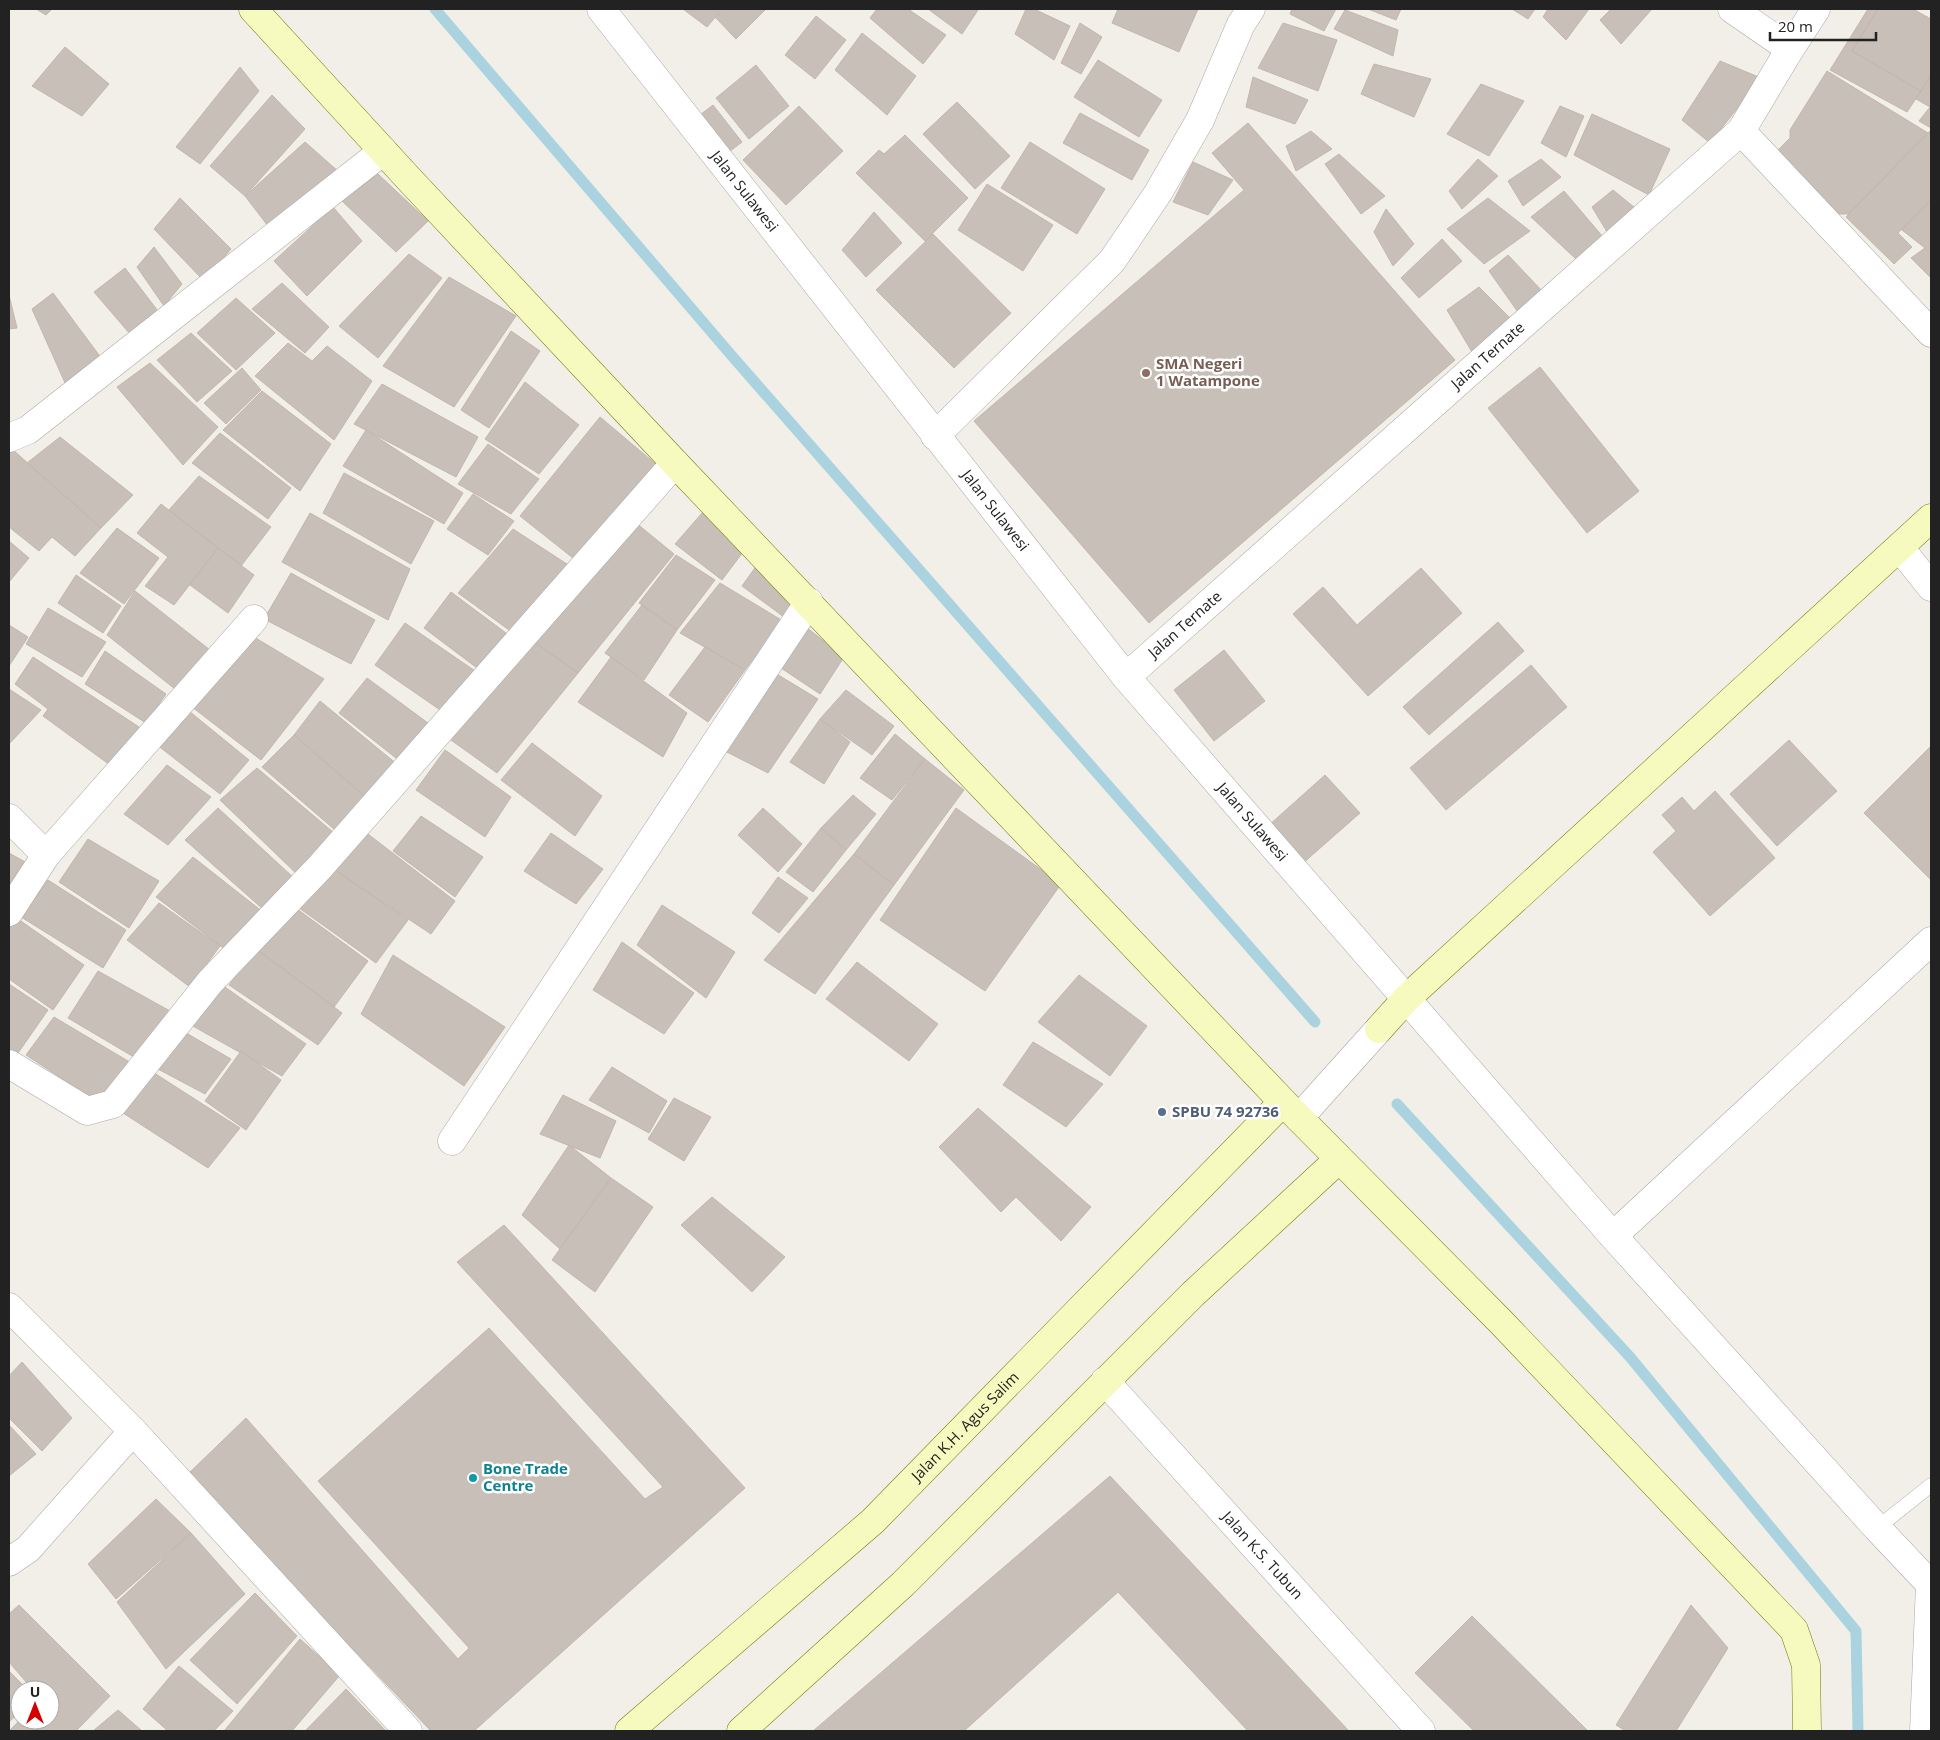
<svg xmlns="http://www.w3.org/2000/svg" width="1940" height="1740" font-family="'Open Sans',sans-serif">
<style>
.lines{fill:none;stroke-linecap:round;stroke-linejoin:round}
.stream{stroke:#aad3df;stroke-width:11}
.building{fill:#c7bfb8;stroke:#c4b6ab}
.lane-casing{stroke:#a9a9a9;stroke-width:15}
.street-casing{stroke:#a9a9a9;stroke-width:29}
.secondary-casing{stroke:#707d05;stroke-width:29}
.lane{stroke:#fff;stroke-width:14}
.street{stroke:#fff;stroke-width:28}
.secondary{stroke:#f7fabf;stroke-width:28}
.education-dot{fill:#8d6e63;stroke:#fff;stroke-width:2}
.service-dot{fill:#5c6f8a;stroke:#fff;stroke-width:2}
.culture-dot{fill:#0f9aa8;stroke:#fff;stroke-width:2}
.labels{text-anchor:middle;stroke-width:5;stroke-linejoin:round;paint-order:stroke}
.street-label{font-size:15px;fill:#222;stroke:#fff}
.education-label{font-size:15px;font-weight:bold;fill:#785e54;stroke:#fff;text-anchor:start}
.service-label{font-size:15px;font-weight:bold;fill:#4e5e75;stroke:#fff;text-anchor:start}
.culture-label{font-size:15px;font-weight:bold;fill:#0d838f;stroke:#fff;text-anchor:start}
</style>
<rect width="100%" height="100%" fill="#f2efe9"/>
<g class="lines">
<g class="stream">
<polyline points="435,9 732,356 1315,1022"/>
<polyline points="1397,1104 1630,1357 1856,1631 1858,1731"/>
</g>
</g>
<g class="building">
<polygon points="36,9 52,9 46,15"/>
<polygon points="683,9 722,9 707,27"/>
<polygon points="724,9 766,9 736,39 715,17"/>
<polygon points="877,9 908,9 946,35 923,64 870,18"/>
<polygon points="928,9 976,9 978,10 962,34"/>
<polygon points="1026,9 1034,9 1070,26 1054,60 1015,34"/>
<polygon points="1118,9 1198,9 1179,52 1112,23"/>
<polygon points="1292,9 1336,9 1324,31 1290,14"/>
<polygon points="1368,9 1401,9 1396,20"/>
<polygon points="1512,9 1535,9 1528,19"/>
<polygon points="1548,9 1589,9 1566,40 1543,17"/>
<polygon points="1611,9 1652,9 1621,44 1600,20"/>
<polygon points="1868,9 1878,9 1852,51 1921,91 1907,112 1830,70"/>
<polygon points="1878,9 1913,9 1931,19 1931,75 1921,91 1852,51"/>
<polygon points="1345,10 1398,30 1393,56 1334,29"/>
<polygon points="816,16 846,40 815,79 785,55"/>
<polygon points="1080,23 1102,37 1081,74 1061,63"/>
<polygon points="1283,23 1337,40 1318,91 1258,68"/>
<polygon points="862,33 916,76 887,115 835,70"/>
<polygon points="65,47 109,84 82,116 32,86"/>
<polygon points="1098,60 1162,100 1139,137 1074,97"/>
<polygon points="1720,61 1761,78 1710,143 1682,120"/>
<polygon points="1374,64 1431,79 1414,117 1361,94"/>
<polygon points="756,65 789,106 749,139 716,98"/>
<polygon points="240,67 259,91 200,164 176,147"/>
<polygon points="1827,71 1928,133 1849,214 1839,214 1774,154 1790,138 1790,130"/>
<polygon points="1931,75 1931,128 1919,121 1930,107 1916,99"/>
<polygon points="1253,77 1308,100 1295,124 1246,107"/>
<polygon points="1481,84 1524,101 1489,156 1447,134"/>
<polygon points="272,95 305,129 245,196 210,166"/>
<polygon points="957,102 1010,156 975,189 923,134"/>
<polygon points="713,105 742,142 725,155 696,118"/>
<polygon points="799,106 843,151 786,205 743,160"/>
<polygon points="1560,106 1584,116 1566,157 1541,143"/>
<polygon points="1080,113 1149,150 1132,180 1063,143"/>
<polygon points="1592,114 1670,149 1649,195 1574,155"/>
<polygon points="1248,123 1455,360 1149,623 974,421 1244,190 1212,153"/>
<polygon points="1931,130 1931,200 1898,233 1912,247 1894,264 1846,217"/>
<polygon points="1311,131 1332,149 1296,171 1286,146"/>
<polygon points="905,135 968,198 925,241 856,173 879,150 884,154"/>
<polygon points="305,142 339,172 268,226 245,196"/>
<polygon points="1030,142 1105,189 1077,234 1001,188"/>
<polygon points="1339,154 1385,196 1361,214 1325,164"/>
<polygon points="1478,159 1498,176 1462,209 1449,191"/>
<polygon points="1541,159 1561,177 1523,206 1508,181"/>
<polygon points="1193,162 1233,180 1208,215 1173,202"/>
<polygon points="378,174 428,221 396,252 342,201"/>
<polygon points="987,184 1053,225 1023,271 958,230"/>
<polygon points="1613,190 1640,212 1612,240 1592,207"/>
<polygon points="1564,191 1603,237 1577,260 1531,217"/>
<polygon points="180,198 231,249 204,281 154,229"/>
<polygon points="1488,198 1530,231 1484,264 1447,229"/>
<polygon points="1931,200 1931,278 1911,258 1925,248 1902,230"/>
<polygon points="333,207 362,241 307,296 274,261"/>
<polygon points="1386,209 1414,244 1393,266 1374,232"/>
<polygon points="874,212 902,243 866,277 842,250"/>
<polygon points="933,234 1011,313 954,368 876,290"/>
<polygon points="1442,239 1462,261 1419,298 1401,278"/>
<polygon points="154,247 182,284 164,306 137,267"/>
<polygon points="409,254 442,278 378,358 339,326"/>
<polygon points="1508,255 1544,293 1520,315 1489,271"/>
<polygon points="125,268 158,311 130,334 94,292"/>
<polygon points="449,277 516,316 454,407 383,366"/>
<polygon points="282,283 329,327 305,353 252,309"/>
<polygon points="1479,287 1511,319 1472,352 1447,310"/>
<polygon points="53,293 99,355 66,385 32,309"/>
<polygon points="9,295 17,328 9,329"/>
<polygon points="236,298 275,333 236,370 197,333"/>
<polygon points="511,331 540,351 489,428 461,410"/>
<polygon points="191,333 232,371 197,402 157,360"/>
<polygon points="288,343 312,361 327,346 372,381 334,440 255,376"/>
<polygon points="150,363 218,427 183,465 117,387"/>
<polygon points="1540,367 1639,491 1587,533 1488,408"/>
<polygon points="242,368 261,390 226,424 204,403"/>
<polygon points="525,382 579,425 539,474 485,439"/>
<polygon points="382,384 478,437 456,477 354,424"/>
<polygon points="262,391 331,444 300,491 223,430"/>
<polygon points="600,417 658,466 578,562 520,516"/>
<polygon points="366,430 463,493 444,524 343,466"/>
<polygon points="220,433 291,488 268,519 192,463"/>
<polygon points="60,437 133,495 101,528 27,463"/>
<polygon points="488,444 539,479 511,514 458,484"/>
<polygon points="12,449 101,528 75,556 52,537 39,551 9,527 9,451"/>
<polygon points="344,473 434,521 411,564 323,513"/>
<polygon points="199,476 271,527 241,566 169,510"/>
<polygon points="473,494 514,521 488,555 447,529"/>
<polygon points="161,504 218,548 174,605 145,586 168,557 137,533"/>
<polygon points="710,504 749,544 722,580 675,544"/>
<polygon points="310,513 410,569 388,620 282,562"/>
<polygon points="630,518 674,554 578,673 527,637"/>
<polygon points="117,528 159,558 124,604 80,573"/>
<polygon points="513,529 570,566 516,635 458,593"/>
<polygon points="9,541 29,558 9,582"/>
<polygon points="218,548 254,575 228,613 190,585"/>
<polygon points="676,555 715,580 677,630 639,603"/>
<polygon points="762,558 803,601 788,620 742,586"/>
<polygon points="1421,568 1462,613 1368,696 1293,614 1323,587 1357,625"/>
<polygon points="291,573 375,620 351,664 264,619"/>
<polygon points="76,575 121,606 103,633 58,603"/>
<polygon points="720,583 783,621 745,670 680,633"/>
<polygon points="135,591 210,650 180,693 107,635"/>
<polygon points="451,592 506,633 477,668 424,628"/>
<polygon points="642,605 677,630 644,680 605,653"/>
<polygon points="48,608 106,642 82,677 26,644"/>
<polygon points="1498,622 1524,651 1429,735 1403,707"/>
<polygon points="405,623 481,675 446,714 375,665"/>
<polygon points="9,625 28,637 9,666"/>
<polygon points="806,627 844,657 820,694 778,666"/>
<polygon points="254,637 324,679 261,760 192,707"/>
<polygon points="527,637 578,673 497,773 444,735"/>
<polygon points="705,647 745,670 708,722 669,695"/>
<polygon points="1224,650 1265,701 1214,741 1174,690"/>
<polygon points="105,651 166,694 146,723 85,684"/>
<polygon points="33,657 139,727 110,765 43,716 48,709 15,684"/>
<polygon points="611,657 687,713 663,757 578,702"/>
<polygon points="1531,665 1567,707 1446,810 1410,768"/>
<polygon points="775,673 818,699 768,773 723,750"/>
<polygon points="367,678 432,726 401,762 339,713"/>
<polygon points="9,689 41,710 9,744"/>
<polygon points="846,690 894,726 872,755 820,719"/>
<polygon points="320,701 398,765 369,800 294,735"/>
<polygon points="184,707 249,760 220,794 152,741"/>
<polygon points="820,719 850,742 824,784 790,762"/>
<polygon points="895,734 925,759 892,800 860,778"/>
<polygon points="294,735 369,800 342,836 262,767"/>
<polygon points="1789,740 1837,791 1777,846 1730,794"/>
<polygon points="532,743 602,796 575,836 501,780"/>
<polygon points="1931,746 1931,880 1864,813"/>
<polygon points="445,750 511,797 485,837 416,790"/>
<polygon points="925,759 964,790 894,885 854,854"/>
<polygon points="167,765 211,797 168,845 124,814"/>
<polygon points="257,768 340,838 301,878 220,800"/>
<polygon points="1325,775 1360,813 1302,864 1268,826"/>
<polygon points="1715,791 1775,858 1710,916 1653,852 1676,831 1662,815 1682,797 1694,811"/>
<polygon points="853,795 876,814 846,850 821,828"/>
<polygon points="218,808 294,878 264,910 185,840"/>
<polygon points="763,808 802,844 778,872 738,835"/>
<polygon points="956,808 1061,884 985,991 880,920"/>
<polygon points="421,816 483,857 455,897 393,851"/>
<polygon points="821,828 846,850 813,892 786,872"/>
<polygon points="364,831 455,901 431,934 330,867"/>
<polygon points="551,833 603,869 576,904 524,871"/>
<polygon points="88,839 159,881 129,928 59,882"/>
<polygon points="9,853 27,863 9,895"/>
<polygon points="854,854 894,885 815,994 764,960"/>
<polygon points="193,857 263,912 230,953 156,897"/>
<polygon points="330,867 408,920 376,963 295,905"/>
<polygon points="778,877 808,898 779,933 752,913"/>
<polygon points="48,880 126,930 103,968 21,917"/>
<polygon points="159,903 220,946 190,987 127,940"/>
<polygon points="662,905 735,952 706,998 637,945"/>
<polygon points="293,906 368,961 334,1007 256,949"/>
<polygon points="15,917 84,965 53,1010 9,979 9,925"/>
<polygon points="622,942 694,993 664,1034 593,990"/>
<polygon points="256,949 342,1013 318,1045 229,985"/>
<polygon points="393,955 505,1027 464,1086 361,1014"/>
<polygon points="857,962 938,1024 909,1061 826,999"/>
<polygon points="98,971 170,1011 144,1063 68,1018"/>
<polygon points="1079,975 1147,1026 1110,1076 1038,1022"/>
<polygon points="9,984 48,1010 16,1056 9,1052"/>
<polygon points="222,985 306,1044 282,1076 191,1025"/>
<polygon points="54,1017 133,1064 101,1104 26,1055"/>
<polygon points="181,1030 231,1059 205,1094 156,1068"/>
<polygon points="1033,1042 1103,1084 1066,1127 1003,1085"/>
<polygon points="241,1051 281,1080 246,1130 205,1101"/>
<polygon points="612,1067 667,1101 649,1133 589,1100"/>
<polygon points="151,1071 240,1128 208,1168 120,1111"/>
<polygon points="563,1095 616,1121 600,1158 540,1134"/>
<polygon points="674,1098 711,1117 684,1161 648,1139"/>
<polygon points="978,1108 1091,1207 1061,1241 1016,1197 1001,1212 939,1147"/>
<polygon points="569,1145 611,1178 560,1249 522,1215"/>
<polygon points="611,1178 653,1207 595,1292 552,1260"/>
<polygon points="712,1197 785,1257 752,1292 681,1225"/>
<polygon points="504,1225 745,1488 474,1731 431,1731 187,1475 246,1418 458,1659 469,1648 318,1481 489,1328 645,1499 663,1487 457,1262"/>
<polygon points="22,1362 72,1418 42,1451 9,1418 9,1376"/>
<polygon points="9,1425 36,1454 9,1476"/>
<polygon points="1110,1476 1349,1731 1248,1731 1118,1592 964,1731 813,1731"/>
<polygon points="156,1499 191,1533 116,1599 88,1564"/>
<polygon points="191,1533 245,1594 166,1669 117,1602"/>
<polygon points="255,1593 297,1636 237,1704 190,1660"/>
<polygon points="19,1605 110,1696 76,1731 9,1731 20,1720 50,1720 50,1690 33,1690 9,1662 9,1614"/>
<polygon points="1691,1605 1728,1648 1676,1731 1626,1731 1616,1725"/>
<polygon points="1472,1616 1588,1731 1474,1731 1415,1673"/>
<polygon points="300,1639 340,1675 292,1731 224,1731"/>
<polygon points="179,1666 233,1711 214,1731 168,1731 143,1709"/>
<polygon points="9,1671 28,1690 20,1690 20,1712 9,1722"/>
<polygon points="346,1689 386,1731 305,1731"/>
<polygon points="118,1710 142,1731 93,1731"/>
</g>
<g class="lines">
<g class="lane-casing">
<polyline id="lane" points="1877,1528 1931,1485"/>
</g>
<g class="street-casing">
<g id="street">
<path id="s1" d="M601,9L1126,677L1613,1236L1877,1528L1930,1584L1924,1731"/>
<polyline points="1732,9 1790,49"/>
<polyline points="1741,131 1931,333"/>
<polyline points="935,436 1112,261 1158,193 1200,120 1241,24 1251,9"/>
<polyline points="9,438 28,430 383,151"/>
<polyline points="1900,548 1931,587"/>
<path id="s2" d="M1126,677L1741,131L1790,49L1816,9"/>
<polyline points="9,818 46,855"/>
<polyline points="9,912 46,855 254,619"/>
<polyline points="9,1064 87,1111 113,1104 210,982 320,867 675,463"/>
<polyline points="1299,1118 1379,1029"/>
<polyline points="452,1141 809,602"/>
<polyline points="1613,1236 1931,941"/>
<polyline points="9,1307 133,1431 408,1731"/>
<path id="s3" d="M1105,1381L1421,1731"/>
<polyline points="9,1562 28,1549 133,1431"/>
</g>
</g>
<g class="secondary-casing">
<g id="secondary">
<polyline points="253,9 408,178 675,463 1283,1102 1501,1322 1794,1630 1806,1665 1807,1731"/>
<polyline points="1379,1029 1406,999 1931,518"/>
<path id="s4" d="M629,1731L873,1521L1283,1102"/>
<polyline points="741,1731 903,1584 1193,1294 1339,1159"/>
</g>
</g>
<use href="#lane" class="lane"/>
<use href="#street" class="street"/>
<use href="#secondary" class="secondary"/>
</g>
<circle class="education-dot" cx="1146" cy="373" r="5"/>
<circle class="service-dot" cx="1162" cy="1112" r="5"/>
<circle class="culture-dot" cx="473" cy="1478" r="5"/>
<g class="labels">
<g class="street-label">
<text dy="5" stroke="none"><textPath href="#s1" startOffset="232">Jalan Sulawesi</textPath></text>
<text dy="5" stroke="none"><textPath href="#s2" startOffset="484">Jalan Ternate</textPath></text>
<text dy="5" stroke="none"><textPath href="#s1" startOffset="638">Jalan Sulawesi</textPath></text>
<text dy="5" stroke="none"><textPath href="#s2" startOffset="79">Jalan Ternate</textPath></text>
<text dy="5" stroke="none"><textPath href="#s1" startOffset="1042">Jalan Sulawesi</textPath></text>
<text dy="5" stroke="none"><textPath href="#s4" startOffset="454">Jalan K.H. Agus Salim</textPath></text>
<text dy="5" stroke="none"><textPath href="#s3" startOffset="235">Jalan K.S. Tubun</textPath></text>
</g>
<g class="education-label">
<text x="1156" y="369">SMA Negeri<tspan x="1156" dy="17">1 Watampone</tspan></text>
</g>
<g class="service-label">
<text x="1172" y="1117">SPBU 74 92736</text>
</g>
<g class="culture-label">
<text x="483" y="1474">Bone Trade<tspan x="483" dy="17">Centre</tspan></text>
</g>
</g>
<rect width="1940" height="1740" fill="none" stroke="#222222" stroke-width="20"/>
<g transform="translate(35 1705)"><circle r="24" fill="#ffffff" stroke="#a7a7a7"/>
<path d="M0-4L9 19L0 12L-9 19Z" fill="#d40000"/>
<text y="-8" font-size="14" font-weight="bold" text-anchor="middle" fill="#222222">U</text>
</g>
<path d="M1770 32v8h106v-8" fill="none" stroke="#222222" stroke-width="2.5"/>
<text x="1778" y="32" font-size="15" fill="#222222" stroke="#ffffff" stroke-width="4" paint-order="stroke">20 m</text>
</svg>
